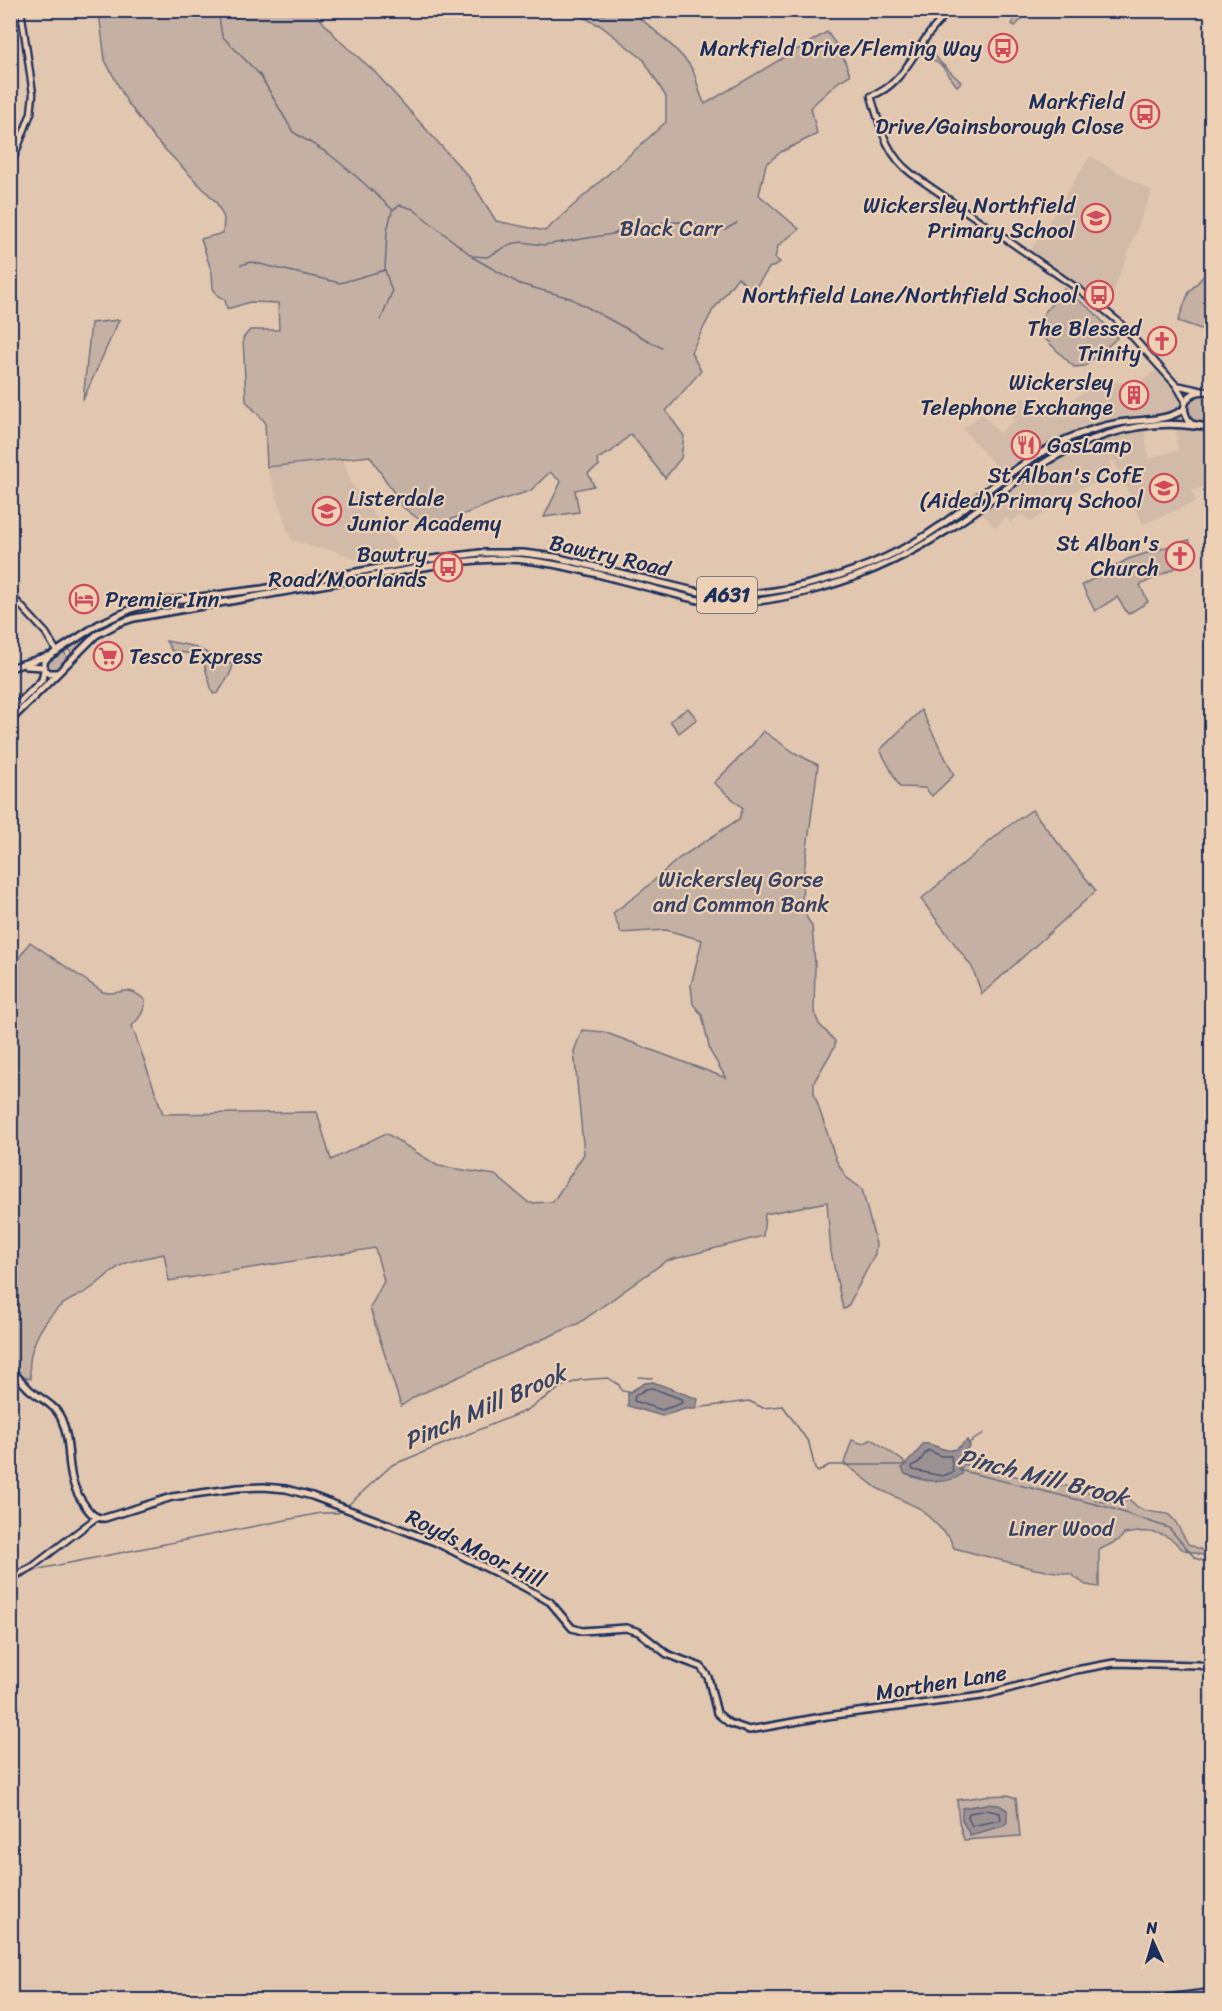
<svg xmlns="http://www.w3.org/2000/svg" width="1222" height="2011" font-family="Sriracha,sans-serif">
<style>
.built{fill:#d1bba8;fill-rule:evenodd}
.green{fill:#c4b1a3;stroke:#707080;stroke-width:1.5}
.water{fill:#9b9192;stroke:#686a7d;stroke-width:1.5}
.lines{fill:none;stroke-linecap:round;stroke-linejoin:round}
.shore{stroke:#4e5673;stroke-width:1.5}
.stream{stroke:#686a7d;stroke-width:1.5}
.minor-casing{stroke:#1b2f5e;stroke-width:9}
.major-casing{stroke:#1b2f5e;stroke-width:10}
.minor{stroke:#eed1b4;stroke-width:4.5}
.major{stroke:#eed1b4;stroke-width:5}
.labels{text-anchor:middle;stroke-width:4.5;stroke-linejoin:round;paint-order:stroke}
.shield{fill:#eed1b4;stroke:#5a6078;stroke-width:1.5}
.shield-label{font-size:21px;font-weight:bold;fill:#1b2f5e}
.poi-label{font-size:22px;fill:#1b2f5e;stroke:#eed1b4;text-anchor:end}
.park-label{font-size:22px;fill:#344268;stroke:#eed1b4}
.street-label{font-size:22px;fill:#1b2f5e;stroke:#eed1b4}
.water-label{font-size:24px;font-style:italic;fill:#354368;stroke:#eed1b4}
</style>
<rect width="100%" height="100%" fill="#e1c7af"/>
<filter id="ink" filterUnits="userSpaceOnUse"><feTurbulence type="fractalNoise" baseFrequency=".0167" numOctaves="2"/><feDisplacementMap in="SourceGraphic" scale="12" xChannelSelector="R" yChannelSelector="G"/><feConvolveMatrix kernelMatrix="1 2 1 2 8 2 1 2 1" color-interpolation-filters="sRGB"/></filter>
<g filter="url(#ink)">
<g class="built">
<polygon points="1090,156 1152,191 1107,308 1030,252"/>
<path d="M1158,368L1178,389L1182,398V415L1190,428L1211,432V484L1192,491L1196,502L1143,524L1114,461L1110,462L1112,469L1110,476L1079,489L1031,522L1021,514L1011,523L1006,518L996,528L966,497L1002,473L963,429L982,414L1000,433L1015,420L1007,411L1024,397L1033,407L1048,399L1063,418L1075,416L1066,403L1088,390L1090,383L1141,382ZM1175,427L1178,450L1149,458L1144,429Z"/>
<polygon points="343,460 351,483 402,552 401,558 386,560 355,559 334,550 308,547 308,545 291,540 267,467"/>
</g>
<g class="green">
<path d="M97,11H313L341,42L373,70L468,176L496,221L545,231L666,122V97L644,60L601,26L570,11H590L603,15C610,11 616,9 625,10C637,12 685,56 692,69C698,80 698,93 705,104L827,32L841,51L850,75L838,82L811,107L817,134L781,152L766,164L759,195L799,229L778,246L775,258L780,262L773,267H770L752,292L738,277L713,310L691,352L701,371L666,411L684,436L681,458L665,478L631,434L611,452L597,459L599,466L588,473L594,486L575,490L579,512L544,517L561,482L550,472L530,491L497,501L430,528L403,507L370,456L267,467L265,422L246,401L243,338L250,330H279L278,303L250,302L227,309L225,300L217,295L213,288L212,273L201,239L223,233L224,218L216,202L155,139L127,102L105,60L100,20Z"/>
<polygon points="1005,11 1030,11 1015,26 1012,24 1014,20"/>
<polygon points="926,44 940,62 961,82 957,86 942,66 921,51"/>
<polygon points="1211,268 1211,337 1210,332 1178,321 1189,292"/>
<polygon points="1064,289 1094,312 1117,338 1085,366 1074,367 1038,332 1044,313"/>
<polygon points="119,320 83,400 91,323"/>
<path d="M1203,394L1211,395V426C1207,425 1201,425 1196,423C1179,415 1188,397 1203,394Z"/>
<path d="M1160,420L1161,422L1102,431L1065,444C1083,428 1135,423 1160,420Z"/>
<polygon points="1058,445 1063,448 1027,469 967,513 965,510 1023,467"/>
<polygon points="1189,540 1196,558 1140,585 1148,602 1128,614 1117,597 1095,611 1082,585 1128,559"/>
<polygon points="122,615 124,619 98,632 72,654 68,649 96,628"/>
<polygon points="166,641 192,646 233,665 230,674 218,693 213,694 204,664 193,654 172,651"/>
<path d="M62,652L65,653L67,660C61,665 56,673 48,668L49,660Z"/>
<polygon points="688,708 697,719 679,733 670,721"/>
<polygon points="921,710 954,775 932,796 925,788 900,787 880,750"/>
<path d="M763,731L795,753L818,765L803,879L802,900L807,918L812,926L815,964L814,1012L819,1024L835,1041V1046L814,1082V1093L836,1160L846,1177L862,1189L876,1244L875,1254L847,1308L843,1309L831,1252L827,1202L765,1214L763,1236L666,1261L579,1323L416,1396L401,1406L370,1308L384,1281L375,1248L169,1281L164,1254C151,1257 137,1259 124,1264C112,1269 101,1282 90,1289C80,1296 67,1300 58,1308C40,1325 25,1354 31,1379L20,1376L10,1366V971L30,942L103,992C122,997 124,982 145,1000C145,1012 139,1018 132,1026L163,1114L317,1112L331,1160L386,1133L438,1166L495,1175L529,1203L553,1202L584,1154L574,1051L582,1030L604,1032L726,1078L710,1051L702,1015L693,1004L691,985L702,940L666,930L621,933L613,913L641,892L678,859L739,819L743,808L714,783L753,744Z"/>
<polygon points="1032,810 1096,891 982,994 972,967 921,899 1007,827"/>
<path d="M872,1439L903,1461L909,1473L958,1474L964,1464L1045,1483L1085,1489L1097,1501L1121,1504L1128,1498C1142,1514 1149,1511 1168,1514L1175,1521L1188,1544L1211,1554V1559C1202,1554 1195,1553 1185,1550C1180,1549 1177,1544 1174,1541C1158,1529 1142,1531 1124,1534L1119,1540L1099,1550V1587L1086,1585L1070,1574L1035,1569L954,1548L949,1537L921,1509L877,1488L844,1463L852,1440L863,1444Z"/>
<polygon points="1008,1795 1016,1798 1020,1836 964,1840 959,1822 957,1800 985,1796"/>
</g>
<g class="water">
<polygon points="653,1382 698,1399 696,1409 685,1409 662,1416 628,1406 628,1393 645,1383"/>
<path d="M967,1440L970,1445L958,1461L962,1474C946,1486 922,1481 905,1474L902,1468C910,1458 917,1456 922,1444C933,1441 943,1454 956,1449C959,1448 964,1442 967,1440Z"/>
<polygon points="987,1804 999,1805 1007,1810 1007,1822 1003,1826 970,1835 962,1820 962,1808"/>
</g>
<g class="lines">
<g class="shore">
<polygon points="652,1388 681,1399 682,1403 662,1410 634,1401 635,1396 646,1389"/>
<polygon points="928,1450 941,1456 951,1456 953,1472 942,1476 913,1470 912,1466 919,1462"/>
<polygon points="987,1810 1000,1813 1001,1820 972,1826 968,1818 969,1813"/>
</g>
<g class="stream">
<polyline points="218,10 222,36 260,75 293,132 329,154 357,177 393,210 400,205 413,209 472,256 487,257 511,244 521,242 544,245 613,234 645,223 679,222 724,230 737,223"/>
<polyline points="472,257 520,284 570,298 662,348"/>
<polyline points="241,265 251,262 340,283 385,270"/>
<polyline points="381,320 392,292 385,270 387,231 392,211"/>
<polyline points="638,1377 652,1378"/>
<polyline points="696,1408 749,1401 763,1408 783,1406 809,1443 815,1469 818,1472 829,1465 906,1465"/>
<polyline points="969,1443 984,1433"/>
<polyline points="959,1470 1107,1507 1169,1528 1195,1558 1212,1564"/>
<polyline points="346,1507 392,1465 525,1411 563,1386 580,1380 608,1378 619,1385 622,1391 630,1392"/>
<path d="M10,1582C23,1578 32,1571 44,1568L321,1513H337L343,1511"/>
</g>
<g class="minor-casing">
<g id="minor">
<path d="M949,10C942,19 934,27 928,35C911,58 899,87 871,96C880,126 886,155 912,174L1081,291L1119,322L1176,385L1186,402"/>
<polyline points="10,168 31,113 33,94 21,10"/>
<polyline points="10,239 14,252 10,278"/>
<polyline points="1176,385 1203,391"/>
<polyline points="10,594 46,633 57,652"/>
<polyline points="10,1578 32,1567 97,1517"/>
<polyline points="1145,2000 1212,1992"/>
</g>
</g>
<g class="major-casing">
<g id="major">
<path d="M1212,392C1189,388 1176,404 1191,424L1212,428"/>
<polyline points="26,666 44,667"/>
<polyline points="10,668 48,656"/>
<path d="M57,673H49L44,669V662L48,657L99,624L134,608L160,602L262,589L424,560L480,553H523L555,557L694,591C771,605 876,571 940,526C981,497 1020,461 1067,439C1084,432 1101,426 1119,423C1140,419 1167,422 1184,409"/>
<polyline points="10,712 42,680 44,670"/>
<path d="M10,721L96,635L119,623L134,618L447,563C476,560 505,557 533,561C578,567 622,581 666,592C683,596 701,602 719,603C748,604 777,599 805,592C855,580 902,559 946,531C975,513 1002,490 1031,471C1077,440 1137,418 1194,426"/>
<path d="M10,1369C17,1376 23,1383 30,1390C41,1399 55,1405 61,1418C75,1450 61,1474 86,1507C91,1514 96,1519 105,1518L172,1497L238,1488L263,1487L286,1489L312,1496L435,1542L524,1587L550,1602L572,1628L582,1631L626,1628L639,1632L667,1654L701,1667L708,1677L717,1713L729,1723L749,1730L827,1716L982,1696L1076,1670L1114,1663L1199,1665L1212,1668"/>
</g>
</g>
<use href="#minor" class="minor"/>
<use href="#major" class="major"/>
</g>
</g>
<defs>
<g id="bus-ring" transform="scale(1.5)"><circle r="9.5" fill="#eed1b4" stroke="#d1495b" stroke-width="1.5"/><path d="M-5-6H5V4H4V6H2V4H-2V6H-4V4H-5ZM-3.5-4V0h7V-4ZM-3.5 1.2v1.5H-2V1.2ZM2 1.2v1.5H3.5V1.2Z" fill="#d1495b"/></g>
<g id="school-ring" transform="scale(1.5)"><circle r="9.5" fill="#eed1b4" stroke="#d1495b" stroke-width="1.5"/><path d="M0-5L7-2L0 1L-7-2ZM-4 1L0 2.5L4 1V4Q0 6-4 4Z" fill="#d1495b"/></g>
<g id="church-ring" transform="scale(1.5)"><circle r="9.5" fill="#eed1b4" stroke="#d1495b" stroke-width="1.5"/><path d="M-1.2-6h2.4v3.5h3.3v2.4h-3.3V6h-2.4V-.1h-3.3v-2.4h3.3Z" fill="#d1495b"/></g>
<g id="building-ring" transform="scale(1.5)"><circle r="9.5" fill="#eed1b4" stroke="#d1495b" stroke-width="1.5"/><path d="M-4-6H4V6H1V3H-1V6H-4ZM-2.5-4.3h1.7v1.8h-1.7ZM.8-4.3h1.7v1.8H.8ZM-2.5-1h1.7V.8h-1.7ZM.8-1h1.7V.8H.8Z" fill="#d1495b"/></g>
<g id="restaurant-ring" transform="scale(1.5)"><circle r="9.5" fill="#eed1b4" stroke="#d1495b" stroke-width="1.5"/><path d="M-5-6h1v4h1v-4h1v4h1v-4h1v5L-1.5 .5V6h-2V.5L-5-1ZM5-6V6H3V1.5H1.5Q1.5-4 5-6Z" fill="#d1495b"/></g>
<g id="hotel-ring" transform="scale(1.5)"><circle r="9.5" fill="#eed1b4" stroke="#d1495b" stroke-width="1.5"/><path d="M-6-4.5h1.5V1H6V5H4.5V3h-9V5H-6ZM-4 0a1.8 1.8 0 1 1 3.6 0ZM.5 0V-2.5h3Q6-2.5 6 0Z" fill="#d1495b"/></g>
<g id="supermarket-ring" transform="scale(1.5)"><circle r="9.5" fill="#eed1b4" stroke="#d1495b" stroke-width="1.5"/><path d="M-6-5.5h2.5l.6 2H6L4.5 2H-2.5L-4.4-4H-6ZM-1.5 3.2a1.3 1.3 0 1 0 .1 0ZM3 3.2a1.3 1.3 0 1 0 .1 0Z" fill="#d1495b"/></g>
</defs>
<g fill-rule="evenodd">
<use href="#bus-ring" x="1003" y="48"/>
<use href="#bus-ring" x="1145" y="114"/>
<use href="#school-ring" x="1096" y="218"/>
<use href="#bus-ring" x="1099" y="295"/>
<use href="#church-ring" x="1162" y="341"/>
<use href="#building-ring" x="1134" y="395"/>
<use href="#restaurant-ring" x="1026" y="445"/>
<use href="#school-ring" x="1164" y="488"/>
<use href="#school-ring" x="327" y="511"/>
<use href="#church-ring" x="1180" y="556"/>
<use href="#bus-ring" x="448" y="567"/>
<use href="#hotel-ring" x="84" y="599"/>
<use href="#supermarket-ring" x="108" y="656"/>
</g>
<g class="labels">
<rect class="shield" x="697" y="577" width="60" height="36" rx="4.5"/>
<g class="shield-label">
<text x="727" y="602">A631</text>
</g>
<g class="poi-label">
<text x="982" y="56">Markfield Drive/Fleming Way</text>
<text x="1124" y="109">Markfield<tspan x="1124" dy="25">Drive/Gainsborough Close</tspan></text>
<text x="1075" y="213">Wickersley Northfield<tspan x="1075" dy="25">Primary School</tspan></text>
<text x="1078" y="303">Northfield Lane/Northfield School</text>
<text x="1141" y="336">The Blessed<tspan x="1141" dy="25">Trinity</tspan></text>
<text x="1113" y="390">Wickersley<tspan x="1113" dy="25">Telephone Exchange</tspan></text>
<text x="1047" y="453" text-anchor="start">GasLamp</text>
<text x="1143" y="483">St Alban's CofE<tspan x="1143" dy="25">(Aided) Primary School</tspan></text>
<text x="348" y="506" text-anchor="start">Listerdale<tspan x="348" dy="25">Junior Academy</tspan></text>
<text x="1159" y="551">St Alban's<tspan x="1159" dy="25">Church</tspan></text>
<text x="427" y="562">Bawtry<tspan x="427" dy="25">Road/Moorlands</tspan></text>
<text x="105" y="607" text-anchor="start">Premier Inn</text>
<text x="129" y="664" text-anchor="start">Tesco Express</text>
</g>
<g class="park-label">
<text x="671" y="236">Black Carr</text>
<text x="741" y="887">Wickersley Gorse<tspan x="741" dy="25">and Common Bank</tspan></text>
<text x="1061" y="1536">Liner Wood</text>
</g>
<g class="street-label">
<text transform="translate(610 555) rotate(13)" y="8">Bawtry Road</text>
<text transform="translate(476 1548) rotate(26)" y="8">Royds Moor Hill</text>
<text transform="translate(941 1682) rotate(-9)" y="8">Morthen Lane</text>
</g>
<g class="water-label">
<text transform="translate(485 1407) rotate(-24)" y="8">Pinch Mill Brook</text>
<text transform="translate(1043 1477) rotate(14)" y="8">Pinch Mill Brook</text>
</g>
</g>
<rect width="1222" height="2011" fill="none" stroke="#eed1b4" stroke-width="36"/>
<rect x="18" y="18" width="1186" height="1975" fill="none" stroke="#1b2f5e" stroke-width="2" filter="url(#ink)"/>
<g transform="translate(1153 1942) rotate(356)" stroke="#eed1b4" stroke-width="4.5" paint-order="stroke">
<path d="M0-4.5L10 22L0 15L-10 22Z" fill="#1b2f5e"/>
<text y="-9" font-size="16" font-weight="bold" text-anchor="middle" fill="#1b2f5e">N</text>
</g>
</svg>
